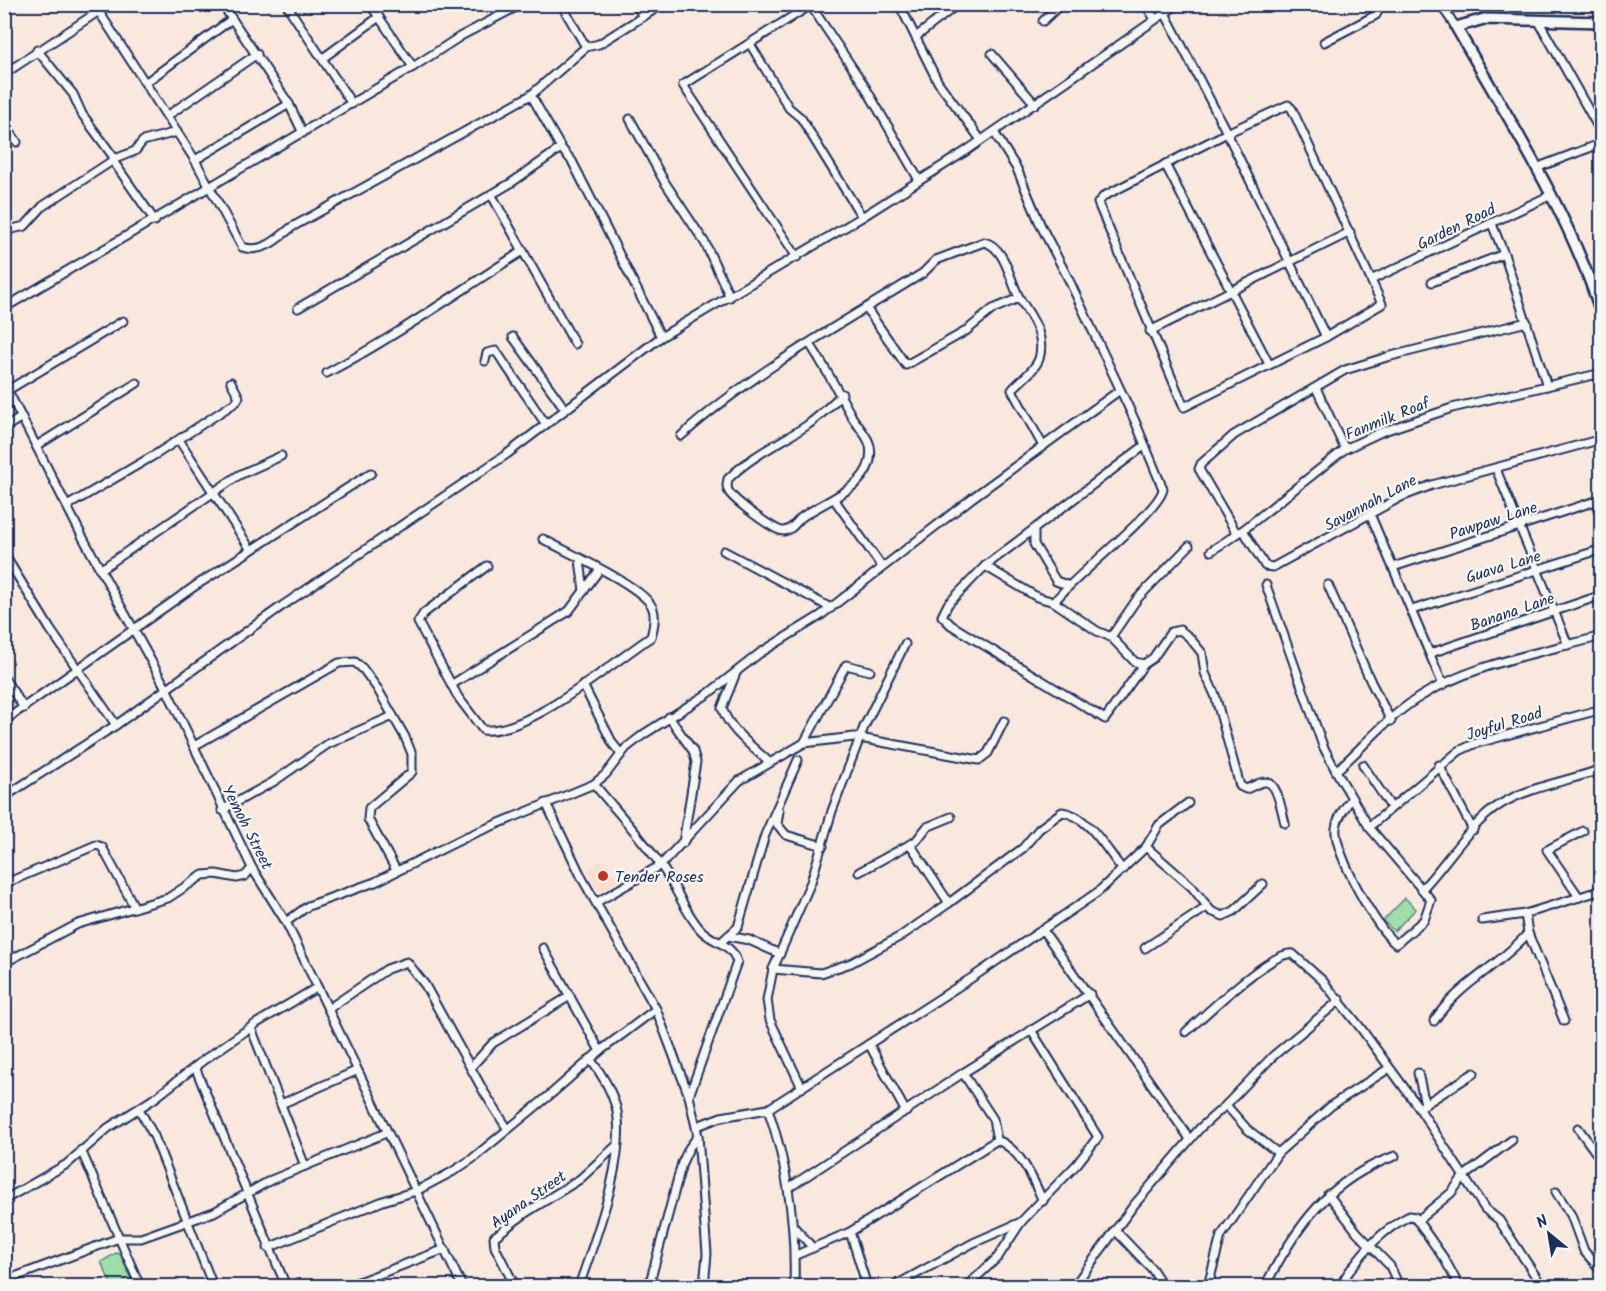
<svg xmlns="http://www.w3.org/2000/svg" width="1606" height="1291" font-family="Kalam,sans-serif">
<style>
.built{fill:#fbded0}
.green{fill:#9edfa8;stroke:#5c8783;stroke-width:1.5}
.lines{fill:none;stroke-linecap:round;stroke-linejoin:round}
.street-casing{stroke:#1b2f5e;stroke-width:11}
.secondary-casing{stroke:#1b2f5e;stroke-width:14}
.street{stroke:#f6f6f2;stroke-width:7}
.secondary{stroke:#f6f6f2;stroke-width:9}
.poi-dot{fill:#c8321e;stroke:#f6f6f2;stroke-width:2}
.labels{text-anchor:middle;stroke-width:4.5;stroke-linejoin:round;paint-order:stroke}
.street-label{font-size:16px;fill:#1b2f5e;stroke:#f6f6f2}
.poi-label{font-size:16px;fill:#1b2f5e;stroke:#f6f6f2;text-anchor:start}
</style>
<rect width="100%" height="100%" fill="#f9e8de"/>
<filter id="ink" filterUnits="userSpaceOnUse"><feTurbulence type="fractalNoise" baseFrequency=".0167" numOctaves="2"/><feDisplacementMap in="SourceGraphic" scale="12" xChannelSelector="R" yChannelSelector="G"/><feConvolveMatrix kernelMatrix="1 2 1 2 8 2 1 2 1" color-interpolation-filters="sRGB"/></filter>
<g filter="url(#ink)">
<polygon class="built" points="603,860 618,880 600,893 588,871"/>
<g class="green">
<polygon points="1405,898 1416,909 1394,931 1383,921"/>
<polygon points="116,1253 120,1254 134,1286 112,1286 101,1262"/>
</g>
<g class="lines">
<g class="street-casing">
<g id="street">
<path d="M94,4L195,160L242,247C263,254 277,239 292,227L531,95L586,47L599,44L663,4"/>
<polyline points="222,4 289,104 303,133"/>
<polyline points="286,4 352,104"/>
<polyline points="370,4 413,67 461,36 522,4"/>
<polyline points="561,4 586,47"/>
<polyline points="636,4 643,17"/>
<polyline points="899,4 938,82 981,140"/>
<polyline points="1145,4 1155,19"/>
<polyline points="1440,4 1456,27"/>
<polyline points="811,6 864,85 919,180"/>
<polyline points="374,10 382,4"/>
<polyline points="1165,13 1227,133 1326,337"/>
<polyline points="1538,20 1602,134"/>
<polyline points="1043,21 1061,4"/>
<polyline points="917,36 958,4"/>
<polyline points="1324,42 1376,15 1381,4"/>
<polyline points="750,44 789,108 801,118 862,217"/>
<polyline points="37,50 73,94 82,114 115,159"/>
<polyline points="992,54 1035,104"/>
<polyline points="323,58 379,17"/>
<polyline points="4,74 99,11"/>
<polyline points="145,83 232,19"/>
<polyline points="531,95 561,148 572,161 661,337"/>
<polygon points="1288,105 1292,109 1382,304 1326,337 1184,407 1098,203 1104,196 1227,133"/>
<polyline points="167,116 257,54"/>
<polyline points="630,119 664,181 705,243 730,297"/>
<polyline points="4,123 17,142"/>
<path d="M994,132L1017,169L1041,226L1068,278L1135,421L1163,489C1160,511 1072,578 1054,602"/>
<polyline points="195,160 289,104"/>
<polyline points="113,161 155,221"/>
<polyline points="1165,164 1269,364"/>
<polyline points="1536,168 1602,143"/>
<polyline points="491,194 575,344"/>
<polyline points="1492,224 1504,254 1547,386"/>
<polyline points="4,231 25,226 43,206 115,159 135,151 143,141 177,132"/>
<polyline points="797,257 683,85 806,8"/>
<polyline points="1373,279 1551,195"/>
<polyline points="1432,282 1504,254"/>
<polyline points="4,308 413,67"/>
<polyline points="298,308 511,183 561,148"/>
<polyline points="866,308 906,365 966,331 993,309 1019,298"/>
<polyline points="1150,331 1350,232"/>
<polyline points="513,337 565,409"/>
<path d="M810,344C825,367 838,391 851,415C856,425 868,435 870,446C877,486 826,499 802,517C796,522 792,530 784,531C775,532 734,500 729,492C726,488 727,484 728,479C751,456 780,443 806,426C819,417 831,405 842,394"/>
<polyline points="485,361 487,353 496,351 545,423"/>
<path d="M327,373C395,337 458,292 523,251"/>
<polyline points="4,383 82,536 167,690 252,868 286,922 462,1286"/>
<polyline points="1316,388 1345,449"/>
<polyline points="8,390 123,321"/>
<polyline points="4,428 22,417"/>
<path d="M681,436C754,371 841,324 923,273L936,260L984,242C1006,247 1010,282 1020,299C1031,317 1046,335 1039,359C1034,372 1020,380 1012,390L1043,446"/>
<polyline points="179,440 251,550"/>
<polyline points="38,445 137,383"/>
<polyline points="1496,469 1568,645"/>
<polyline points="834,499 882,567"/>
<polyline points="67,506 158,453 236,402 239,397 231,382"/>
<polyline points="1370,514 1443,685"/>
<polyline points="1243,530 1265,566 1273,567 1401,497 1432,485 1602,439"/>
<polyline points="1034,531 1034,544 1056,581 1067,585"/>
<polyline points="1237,534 1199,469 1201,464 1234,435 1345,370 1387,357 1527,322"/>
<path d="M1189,546L1137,599L1111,637L1135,662L1144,664L1153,658L1171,632L1180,630L1189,637L1202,653L1205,673L1215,695L1240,786L1246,789C1252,787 1259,782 1265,782C1278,781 1282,814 1285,823"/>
<polyline points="724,551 831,608"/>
<polyline points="1211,551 1243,530 1345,449 1381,432 1452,408 1602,373"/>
<polyline points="4,554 50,629 116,725"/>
<polyline points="580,560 584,591"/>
<path d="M487,566L424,613L418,622L458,697L483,730C528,735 612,663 651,637C653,629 656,619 653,609C646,587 566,552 543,539"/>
<polyline points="985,566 1037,597 1054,602 1097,631 1111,637"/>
<polyline points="1393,567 1602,499"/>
<polyline points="100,570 239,475 281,456"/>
<polyline points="1266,585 1323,746 1336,771"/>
<polyline points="1328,585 1371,682 1391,721"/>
<polyline points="1412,610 1602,549"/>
<polyline points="1431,653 1602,595"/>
<polyline points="1144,664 1105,719 951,625 942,616 948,604 985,566 1144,446"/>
<path d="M736,673L722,708C730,731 751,745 769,762"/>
<polyline points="4,678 24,708"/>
<polyline points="451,685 569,611 600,569"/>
<polyline points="583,685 613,744 621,754"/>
<polyline points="669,717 693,751 696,762 683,843"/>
<polyline points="4,721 195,586 371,473"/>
<polyline points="804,743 846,665 870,671"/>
<polyline points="194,746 339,663 355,662 363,669 377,688 405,737 412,754 412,772 369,808 368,819 396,870"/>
<polyline points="1363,765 1391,807"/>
<polyline points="1439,765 1473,830"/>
<path d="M594,784C617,812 644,840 664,870C677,889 685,912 700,929C712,943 731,942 737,962L689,1096"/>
<polyline points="4,797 116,725 282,606 507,454 661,337 862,217 966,151 1178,4"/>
<path d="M1351,799C1345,808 1337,817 1336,828C1333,851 1378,932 1396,944L1424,920L1431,900L1369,827L1336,771C1362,748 1386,719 1415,700C1469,664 1540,653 1602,636"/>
<polyline points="546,803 583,880 656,1009 689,1096 698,1136 707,1254 704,1286"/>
<polyline points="222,810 273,782 328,744 393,716"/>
<polyline points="779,811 777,824 786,835 823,846"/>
<polyline points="1369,827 1459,751 1474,744 1602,709"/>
<polyline points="910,844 949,903"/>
<polyline points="1146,847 1192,887 1211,911 1223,916 1234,911 1263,884"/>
<polyline points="859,872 916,841 927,827 951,817"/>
<polyline points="4,878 11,881 96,845 102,847 135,908"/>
<path d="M1422,889C1448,862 1469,824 1501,804C1531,786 1569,781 1602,769"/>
<polyline points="1579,897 1547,850 1583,831"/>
<polyline points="597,902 661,865 739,781 804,743 854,737 979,760 988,753 1004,721"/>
<polyline points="1525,914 1528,933 1564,1021"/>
<polyline points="1482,920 1525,914 1602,890"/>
<polyline points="286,922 308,906 375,882 468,836 594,784 606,774 626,748 644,734 709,693 760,653 820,616 972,498 1120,390"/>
<polyline points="1042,929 1190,1139"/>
<polyline points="728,936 749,940 780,954"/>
<polyline points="721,942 738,927 765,835 798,760"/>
<polyline points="543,948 600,1051"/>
<polyline points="1145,948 1207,907"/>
<polyline points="4,963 78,924 168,898 203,875 216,874 237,878 245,876 252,868"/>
<path d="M773,969L821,973L851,963L901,936L949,903L1023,848L1039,829L1062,812C1089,815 1107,851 1123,870"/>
<polyline points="328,1009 387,969 407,962 425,985 484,1092 507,1128"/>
<path d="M1434,1021C1458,984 1500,966 1528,933"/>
<polyline points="251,1028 305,1166"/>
<path d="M1186,1032C1204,1016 1272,950 1293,954L1322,980L1360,1027L1419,1108L1485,1209L1499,1220L1542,1286"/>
<polyline points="869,1044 906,1112"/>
<polyline points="195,1067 286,1286"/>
<polyline points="471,1067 493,1043 570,996"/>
<polyline points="963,1073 993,1119 997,1140"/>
<polyline points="1418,1073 1425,1104"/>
<polyline points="802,1088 770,1020 767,1000 773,969 811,882 832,811 864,727 905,644"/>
<polyline points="281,1104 356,1071"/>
<polyline points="1226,1105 1247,1129 1278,1153"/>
<polyline points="1419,1108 1474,1073"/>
<polyline points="139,1109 154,1136 213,1286"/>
<path d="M768,1109C788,1167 796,1225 794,1286"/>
<polyline points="697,1126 721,1117 768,1109 973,977 1098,892 1146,847 1159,825 1188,803"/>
<polyline points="1578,1128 1602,1161"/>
<polyline points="81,1150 140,1286"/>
<polyline points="790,1187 963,1073 1090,994"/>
<polyline points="1556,1192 1571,1215 1584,1251 1602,1271"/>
<polyline points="1328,1194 1357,1232 1390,1266 1399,1286"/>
<polyline points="4,1200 67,1164 108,1128 155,1098 205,1059 257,1023 316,988"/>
<polyline points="1417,1221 1451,1193 1464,1176 1512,1140"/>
<polyline points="793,1226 813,1248"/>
<polyline points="1115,1230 1152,1269 1163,1286"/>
<polyline points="850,1232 867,1286"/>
<polyline points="268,1248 383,1201 416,1191 452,1172 472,1159 551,1094 600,1051 656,1009"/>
<path d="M796,1255L850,1232L997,1140C1020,1148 1034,1181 1043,1201"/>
<polyline points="4,1281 119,1238 141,1238 214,1212 271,1180 386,1133"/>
<polyline points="348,1286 445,1249"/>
<polyline points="515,1286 495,1247 494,1237 527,1212 580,1179 616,1146"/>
<path d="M579,1286C595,1239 628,1156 616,1107C611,1089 602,1074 590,1059"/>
<polyline points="649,1286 682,1163 689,1148 698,1136"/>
<polyline points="894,1286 973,1243 1021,1222"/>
<polyline points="967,1286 998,1257 1021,1222 1077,1164 1098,1137 1031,1030"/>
<polyline points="1074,1286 1134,1205 1200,1128 1226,1105 1273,1056 1340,1000"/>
<polyline points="1208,1286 1221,1236 1278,1153 1332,1105 1388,1069"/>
<path d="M1265,1286C1296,1227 1329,1179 1395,1156"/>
<path d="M1340,1286C1357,1257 1379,1232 1409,1216L1415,1217L1445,1260L1459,1286"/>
</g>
</g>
<g class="secondary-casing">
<path id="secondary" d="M1602,22L1484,19L1456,27C1509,120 1570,213 1602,316"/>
</g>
<use href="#street" class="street"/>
<use href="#secondary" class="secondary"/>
</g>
</g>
<circle class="poi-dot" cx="603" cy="876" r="6"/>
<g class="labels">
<g class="street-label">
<text transform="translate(1456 226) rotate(-26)" y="6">Garden Road</text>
<text transform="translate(1387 418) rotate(-22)" y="6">Fanmilk Roaf</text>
<text transform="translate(1370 502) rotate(-28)" y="6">Savannah Lane</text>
<text transform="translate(1493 520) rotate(-18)" y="6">Pawpaw Lane</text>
<text transform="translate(1503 566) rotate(-17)" y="6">Guava Lane</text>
<text transform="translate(1512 611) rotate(-19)" y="6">Banana Lane</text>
<text transform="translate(1504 723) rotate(-17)" y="6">Joyful Road</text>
<text transform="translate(248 827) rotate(63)" y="6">Yemoh Street</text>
<text transform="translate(528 1199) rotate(-35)" y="6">Ayana Street</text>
</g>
<g class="poi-label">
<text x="615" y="882">Tender Roses</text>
</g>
</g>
<rect width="1606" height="1291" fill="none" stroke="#f6f6f2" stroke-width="24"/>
<rect x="12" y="12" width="1582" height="1267" fill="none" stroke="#1b2f5e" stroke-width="2" filter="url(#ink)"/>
<g transform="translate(1549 1234) rotate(330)" stroke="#f6f6f2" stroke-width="4.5" paint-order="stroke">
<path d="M0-4.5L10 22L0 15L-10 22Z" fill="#1b2f5e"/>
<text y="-9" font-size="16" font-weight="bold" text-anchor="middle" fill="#1b2f5e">N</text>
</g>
</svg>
